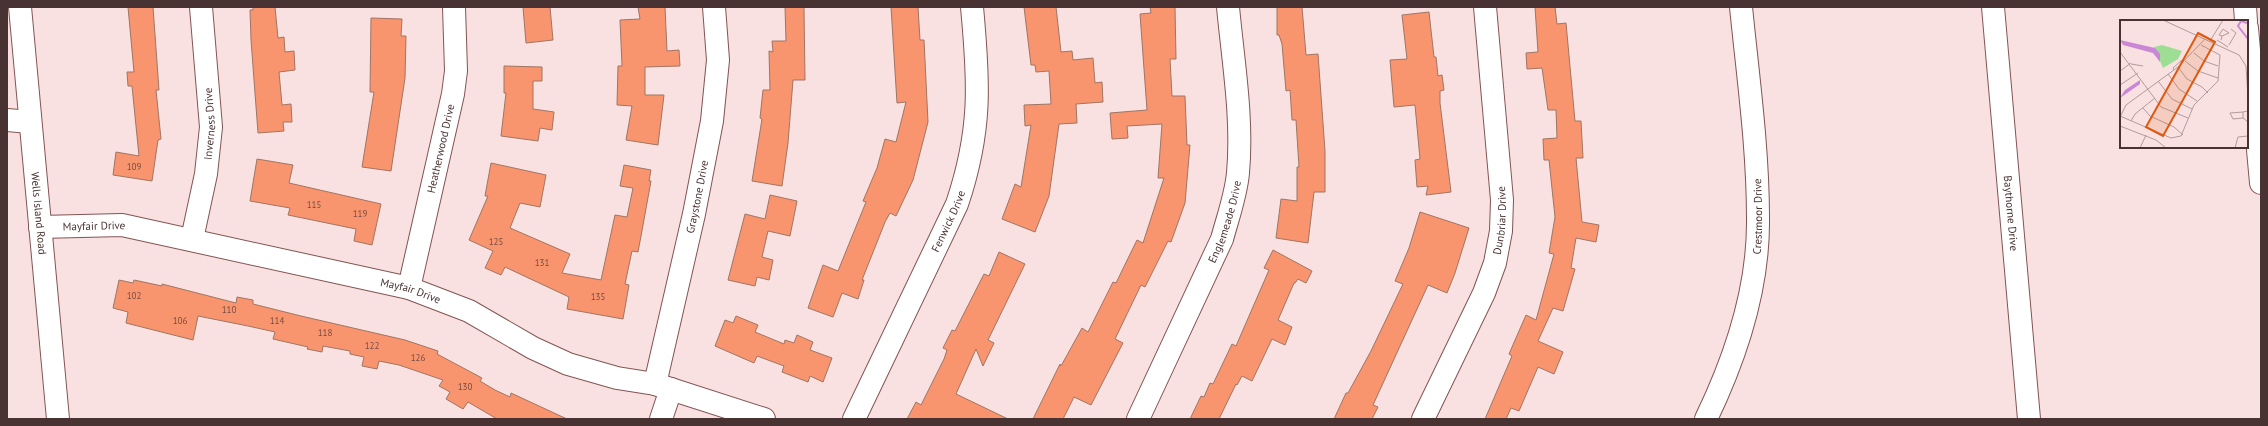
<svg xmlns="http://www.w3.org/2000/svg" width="2268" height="426" font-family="'PT Sans',sans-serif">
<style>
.building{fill:#f9956e;stroke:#a17463}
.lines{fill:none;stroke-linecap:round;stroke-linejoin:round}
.minor-casing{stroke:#825453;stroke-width:24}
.minor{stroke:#fff;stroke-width:22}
.labels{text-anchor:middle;stroke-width:3.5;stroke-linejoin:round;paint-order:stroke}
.number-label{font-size:9px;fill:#744c41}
.street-label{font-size:11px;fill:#483332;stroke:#fdf1f1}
.inset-river{fill:none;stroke:#ca87d5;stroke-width:2}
.inset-road{fill:none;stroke:#b29b9a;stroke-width:1}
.view{fill:#e0570e;fill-opacity:0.15;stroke:#e0570e;stroke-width:2}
.inset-edge{fill:none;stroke:#483332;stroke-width:2}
</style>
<rect width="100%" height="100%" fill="#f8e1e0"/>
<g class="building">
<polygon points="128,7 153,7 159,90 156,90 161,139 158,140 152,181 113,175 116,152 139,156 132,86 128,86 127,72 134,72"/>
<polygon points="253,7 275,7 278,38 284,37 285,52 294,51 295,70 279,72 282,105 291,104 292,122 283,122 284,131 258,133 251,40 250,10 253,10"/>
<polygon points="523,7 550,7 553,40 526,43"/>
<polygon points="638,7 665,7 667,51 679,50 680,66 645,67 645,95 664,95 658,145 626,140 632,106 617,105 618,66 622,66 620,20 640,19"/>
<polygon points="785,7 804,7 805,80 793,80 788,143 782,186 752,181 762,119 760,118 763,90 770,90 769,51 773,52 772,41 786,41"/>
<polygon points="891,7 918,7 920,40 924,40 928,122 913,180 896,216 890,213 885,222 862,280 864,280 858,299 842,293 833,317 808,308 823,265 838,271 866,202 863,201 877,168 885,139 896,142 906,102 897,103"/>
<polygon points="1024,7 1056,7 1061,52 1072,51 1073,60 1093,58 1095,83 1102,82 1103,102 1076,104 1077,123 1059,124 1049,196 1035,232 1002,219 1015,184 1021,187 1031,125 1025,126 1024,105 1051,104 1049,71 1036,72 1035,65 1031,65"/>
<polygon points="1150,7 1175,7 1176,59 1170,59 1172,96 1185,96 1187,145 1190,145 1185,203 1171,242 1168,241 1145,287 1141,285 1115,339 1123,343 1091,405 1074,397 1063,419 1033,419 1060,364 1061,366 1082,328 1088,332 1113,282 1116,283 1137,240 1143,243 1164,178 1158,178 1162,124 1127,126 1128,138 1112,139 1110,113 1147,110 1140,14 1151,13"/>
<polygon points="1277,7 1302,7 1306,55 1318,54 1325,151 1325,192 1314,192 1308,243 1276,238 1281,199 1297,201 1297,167 1299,167 1296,120 1292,120 1290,90 1286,91 1282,44 1279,35 1277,35"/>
<polygon points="1535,7 1555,7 1557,24 1566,23 1575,121 1581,121 1583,158 1576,158 1582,222 1599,225 1596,242 1576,238 1571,268 1575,269 1563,311 1553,308 1538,341 1563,352 1554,374 1538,367 1519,411 1511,408 1506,419 1485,419 1512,356 1509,354 1526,315 1536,320 1554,254 1549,253 1555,217 1549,160 1544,160 1543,139 1557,138 1556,110 1548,110 1542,68 1527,69 1526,53 1538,52"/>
<polygon points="1429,12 1434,57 1436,57 1438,76 1442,75 1444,90 1440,91 1440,103 1451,192 1426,195 1428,186 1417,187 1415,160 1420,159 1415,105 1394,107 1390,60 1407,59 1402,15"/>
<polygon points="371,18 402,19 401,36 406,36 405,78 391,171 362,167 374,92 370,92"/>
<polygon points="504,66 542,67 542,81 533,81 533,109 554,112 552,130 540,128 538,141 501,136 506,93 504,93"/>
<polygon points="257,159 293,165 289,183 381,204 372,245 354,241 356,229 288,215 290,208 250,201"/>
<polygon points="491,163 546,175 540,207 520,203 510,228 570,254 562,273 601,280 615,215 627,217 633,188 620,186 624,165 651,170 649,181 651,181 641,236 638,252 632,251 625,284 629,285 623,319 567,309 569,297 505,267 501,275 485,268 493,251 469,240 488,196 485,196"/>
<polygon points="770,195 797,201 790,236 768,231 762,257 773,260 769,280 757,277 755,286 728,280 745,214 765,219"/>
<polygon points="1420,212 1469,228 1455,273 1447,293 1428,285 1373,405 1378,407 1372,419 1334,419 1346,393 1348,393 1371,351 1403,284 1395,281 1409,248"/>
<polygon points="1273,250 1312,271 1306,283 1298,279 1295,283 1294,283 1278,320 1292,327 1285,345 1272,339 1252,381 1242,376 1237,385 1236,384 1219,419 1190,419 1201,396 1204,397 1210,383 1213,384 1232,344 1236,346 1269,270 1264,268"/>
<polygon points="999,252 1025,264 988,340 994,343 983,366 976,349 956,394 1008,419 907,419 916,402 921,405 944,359 947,350 943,348 952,330 955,331 984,274 989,276"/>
<polygon points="119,280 133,283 134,280 162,286 162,284 236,303 237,297 253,300 253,304 301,316 405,340 438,351 437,354 482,378 480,381 495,390 510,397 511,393 567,419 497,419 468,402 463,409 446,399 450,392 439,386 443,380 399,365 379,361 377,369 362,366 364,357 350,354 350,351 323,346 322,352 307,349 308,347 273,339 275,332 248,326 198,316 193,340 126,323 128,312 113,308"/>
<polygon points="736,316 758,325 755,332 784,344 785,340 794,343 797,335 813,342 810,350 832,358 823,382 810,376 808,382 782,372 784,366 757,356 754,363 715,346 725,320 733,323"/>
</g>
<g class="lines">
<g class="minor-casing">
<g id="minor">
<path id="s1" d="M20,7L58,419"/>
<path id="s2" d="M1993,7L2029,419"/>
<polyline points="2245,7 2246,21"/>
<polyline points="2247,28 2261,183"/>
<polyline points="7,120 30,122"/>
<path id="s3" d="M40,227L122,225L409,288L469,311L533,348L568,364L617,378L655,384L764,419"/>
<path id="s4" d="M192,239L206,174L211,127L201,7"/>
<path id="s5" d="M409,288L453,94L456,71L454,7"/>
<path id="s6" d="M655,384L694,214L712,121L718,60L714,7"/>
<polyline points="661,419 671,389"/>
<path id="s7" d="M854,419L957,204C982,130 979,82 972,7"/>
<path id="s8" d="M1138,419L1222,239C1228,217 1236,195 1238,173C1243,118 1233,61 1228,7"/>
<path id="s9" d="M1423,419L1484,293L1495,263L1501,231L1502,200L1485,7"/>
<path id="s10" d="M1706,419C1736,357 1759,288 1758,218C1758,148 1748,77 1741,7"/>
</g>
</g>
<use href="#minor" class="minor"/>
</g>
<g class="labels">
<g class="number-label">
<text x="134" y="170">109</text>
<text x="314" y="208">115</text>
<text x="360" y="217">119</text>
<text x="496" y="245">125</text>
<text x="542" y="266">131</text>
<text x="134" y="299">102</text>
<text x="598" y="300">135</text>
<text x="229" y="313">110</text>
<text x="180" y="324">106</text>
<text x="277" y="324">114</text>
<text x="325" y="336">118</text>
<text x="372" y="349">122</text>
<text x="418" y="361">126</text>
<text x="465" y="390">130</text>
</g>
<g class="street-label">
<text dy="4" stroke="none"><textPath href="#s4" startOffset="117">Inverness Drive</textPath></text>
<text dy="4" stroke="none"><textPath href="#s5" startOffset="143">Heatherwood Drive</textPath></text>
<text dy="4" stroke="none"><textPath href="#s6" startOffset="192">Graystone Drive</textPath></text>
<text dy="4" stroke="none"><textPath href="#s1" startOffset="207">Wells Island Road</textPath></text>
<text dy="4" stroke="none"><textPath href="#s2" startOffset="207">Baythorne Drive</textPath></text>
<text dy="4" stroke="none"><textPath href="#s10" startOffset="211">Crestmoor Drive</textPath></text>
<text dy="4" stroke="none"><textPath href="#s7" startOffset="219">Fenwick Drive</textPath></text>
<text dy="4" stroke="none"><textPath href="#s8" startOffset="216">Englemeade Drive</textPath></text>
<text dy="4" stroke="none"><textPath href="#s9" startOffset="215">Dunbriar Drive</textPath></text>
<text dy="4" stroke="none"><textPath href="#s3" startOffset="54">Mayfair Drive</textPath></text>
<text dy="4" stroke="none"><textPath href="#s3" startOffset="378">Mayfair Drive</textPath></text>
</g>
</g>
<g transform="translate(2120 20)">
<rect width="128" height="128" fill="#f8e1e0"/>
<path d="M42,25L62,31L58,39L43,48L34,27Z" fill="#9dde94"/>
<path d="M0,20L35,28L40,34V42L33,33L3,25ZM20,60V64L0,78L5,70Z" fill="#ca87d5"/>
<path class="inset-river" d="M127,3L121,1L118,6L128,19"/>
<path class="inset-road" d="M43,0L119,35L126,46L128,77M97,20L108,27M101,20L102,16L99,15L103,9L109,13L102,16M90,21L103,0M109,25L116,13L111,9M0,32L41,87L68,98M74,33L84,41L98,46M65,41L78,51L98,58M11,44L23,46M58,47L67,59L82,67L88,73M54,50L53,48L62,40L64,41M0,51L11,43M48,54L59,69L77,81M38,61L52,79L72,89M0,65L18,53M23,88L30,96L54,107L63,115M128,91L123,92V98L128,102M123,92L110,93L113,99L123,98M0,96L51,118L61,116L74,85L98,61L100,35L81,25M0,97L6,85L58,47L85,19M11,101L15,94L35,78M0,106L36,120L46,128M20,128L26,115M115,128L118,117L128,116"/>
<path class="view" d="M78,13L95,22L43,116L26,107Z"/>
<rect width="128" height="128" class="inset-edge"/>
</g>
<rect width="2268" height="426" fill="none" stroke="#483332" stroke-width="16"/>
</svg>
